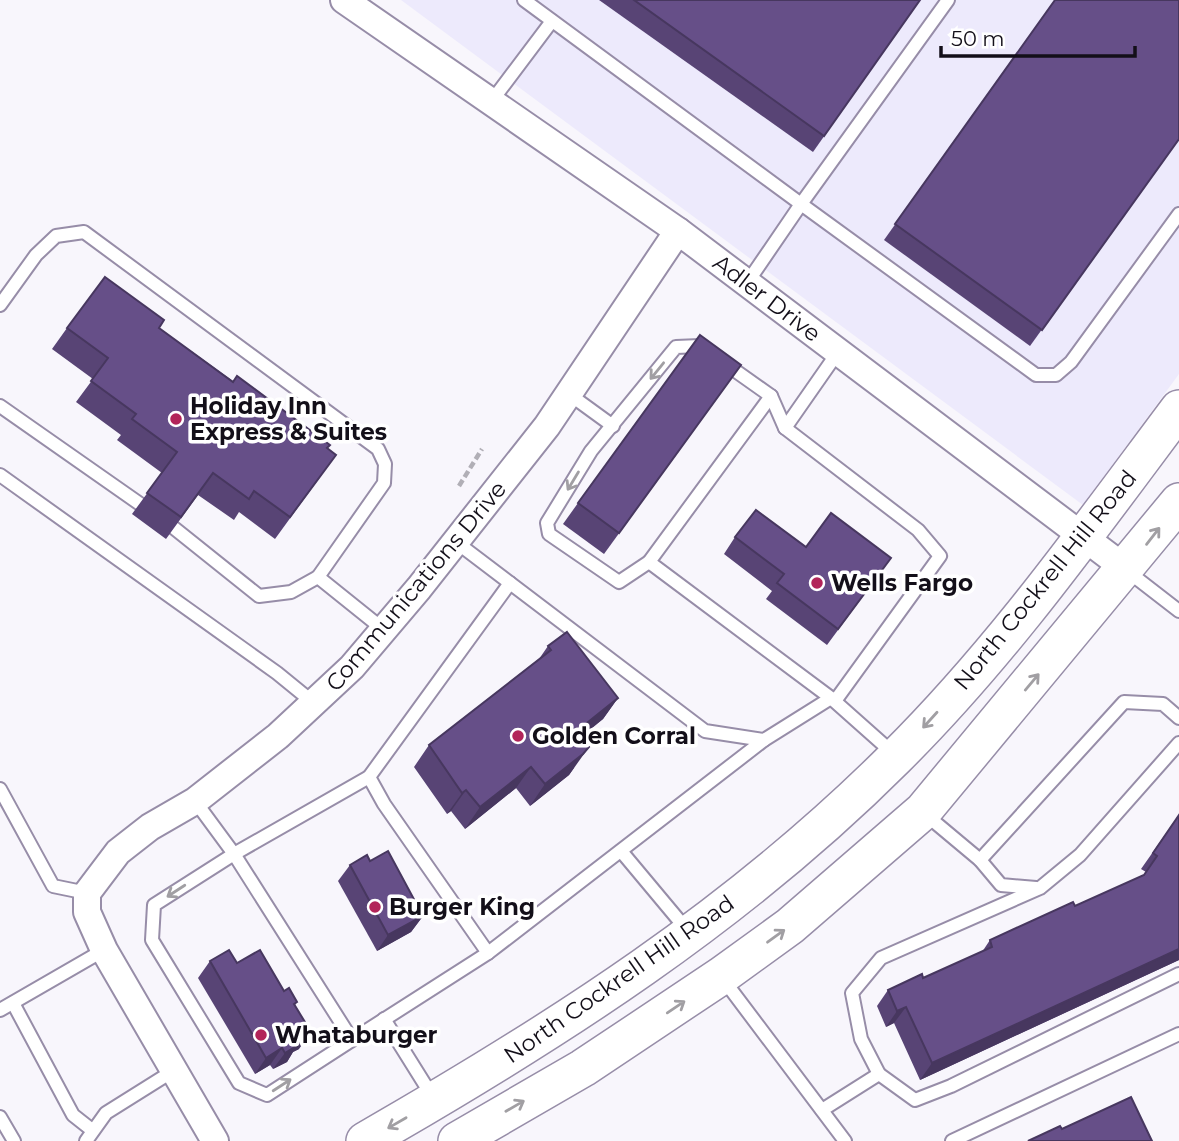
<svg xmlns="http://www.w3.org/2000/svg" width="1179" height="1141" font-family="Montserrat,sans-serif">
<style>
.industrial{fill:#edeafc}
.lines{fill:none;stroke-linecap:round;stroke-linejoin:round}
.lane-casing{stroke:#978da8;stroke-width:16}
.street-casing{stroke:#978da8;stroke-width:30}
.secondary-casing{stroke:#978da8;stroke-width:40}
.path{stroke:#b1afb6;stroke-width:4.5;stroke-dasharray:7 3.5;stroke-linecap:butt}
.lane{stroke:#fff;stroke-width:12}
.street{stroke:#fff;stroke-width:26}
.secondary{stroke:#fff;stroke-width:37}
.wall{fill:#584475}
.shaded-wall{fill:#47375f}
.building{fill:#664f88;stroke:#47375f;stroke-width:2}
.oneway{stroke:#a19fa3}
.poi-dot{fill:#b22459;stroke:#fff;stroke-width:2.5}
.labels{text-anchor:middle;stroke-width:7;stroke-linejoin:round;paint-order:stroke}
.street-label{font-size:23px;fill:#130f19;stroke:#fff}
.poi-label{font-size:23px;font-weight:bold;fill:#130f19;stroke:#fff;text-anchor:start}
</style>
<rect width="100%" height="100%" fill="#f8f6fc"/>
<polygon class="industrial" points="401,0 1179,0 1179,374 1083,505"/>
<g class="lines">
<g class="lane-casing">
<g id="lane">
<polyline points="524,0 801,204 948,0"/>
<polyline points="491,102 552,21"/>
<polyline points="747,283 801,204 1036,375 1056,375 1071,362 1179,214"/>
<polyline points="0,305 36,255 56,236 84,232 378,449 385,464 384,483 318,577 384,630"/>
<polyline points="723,362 771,396 785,428 918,530 940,556 835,701"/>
<polyline points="569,394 613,426"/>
<polyline points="771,396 649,562 831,698 894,754"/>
<polyline points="0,406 140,504"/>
<polyline points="785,428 838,352"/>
<polyline points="0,475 277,673 315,704"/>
<polyline points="174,528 259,596 291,592 318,577"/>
<polyline points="456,542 705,731 764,740 831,698"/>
<polyline points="649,562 619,582 549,534 547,523 591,451 676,347 700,346 705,349"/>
<polyline points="1126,570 1179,611"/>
<polyline points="0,789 53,886 87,893"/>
<polyline points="195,801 234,854 352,1040 488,953 764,740"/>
<polyline points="925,814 980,860 1001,885 1036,888"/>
<polyline points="621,851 687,930"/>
<polyline points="980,860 1124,702 1163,704 1179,718"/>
<polyline points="488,953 384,804 369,777 510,583"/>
<polyline points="723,979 845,1141"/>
<polyline points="13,1003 73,1115 92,1130"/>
<polyline points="0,1010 104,950"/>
<polyline points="384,1019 434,1099"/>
<polyline points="352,1040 267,1095 239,1083 152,940 154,905 234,854 369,777"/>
<polyline points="879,1074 915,1100 951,1086 1179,974"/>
<polyline points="822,1110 879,1074 861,1039 852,993 881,958 1040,888 1080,855 1179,743"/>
<polyline points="0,1117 14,1141"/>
<polyline points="86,1141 106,1113 173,1071"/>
<polyline points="952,1141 1179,1034"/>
</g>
</g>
<g class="street-casing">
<g id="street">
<polyline points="344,0 678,231 1126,569"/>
<polyline points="215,1141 104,950 87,912 87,893 118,852 150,827 195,801 278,736 352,667 419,588 547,426 678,231"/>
</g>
</g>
<g class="secondary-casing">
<g id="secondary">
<path d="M365,1141C557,1031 738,915 895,758C1002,652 1089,529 1179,409"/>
<polyline points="457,1141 583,1068 721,976 790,926 923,811 1179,502"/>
</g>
</g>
<polyline class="path" points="459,486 482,449"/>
<use href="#lane" class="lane"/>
<use href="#street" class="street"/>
<use href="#secondary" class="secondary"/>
</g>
<g class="wall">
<polygon points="599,0 920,0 813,152"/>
<polygon points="1055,0 1179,139 1030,346 884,240"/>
<polygon points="67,328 159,328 336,455 275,539 239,512 234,520 198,495 166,539 132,514 162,473 117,440 121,435 76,402 93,379 52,349"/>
<polygon points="726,386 604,554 563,524 578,503"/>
<polygon points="735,537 806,547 891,558 827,645 766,599 772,591 724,554"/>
<polygon points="548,646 618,698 603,719 581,737 574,768 569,775 530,806 516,788 465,829 451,811 447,814 414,767 429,745 539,659"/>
<polygon points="1179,815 1179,960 920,1080 894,1023 886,1027 877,1006 888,990 923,978 982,952 990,940 1075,906 1144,875 1146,872 1141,869"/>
<polygon points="370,861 423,916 411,932 377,951 338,881 350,865"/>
<polygon points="210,961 237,963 284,991 297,1002 295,1005 299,1049 293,1052 287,1062 273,1069 270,1065 255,1074 198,978"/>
</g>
<g class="shaded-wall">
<polygon points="618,698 603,719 562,752 577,731"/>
<polygon points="589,747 569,775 530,806 545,784"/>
<polygon points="531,767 516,788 465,829 480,807"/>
<polygon points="466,790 451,811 447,814 462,793"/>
<polygon points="423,916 411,932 377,951 388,935"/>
<polygon points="1179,949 1179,960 920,1080 932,1063"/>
<polygon points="906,1007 894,1023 886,1027 897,1011"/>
<polygon points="311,1032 299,1049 293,1052 287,1062 273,1069 285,1053 296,1041"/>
<polygon points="282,1048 270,1065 255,1074 266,1058"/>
</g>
<g class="building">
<polygon points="634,0 920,0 824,136"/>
<polygon points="1055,0 1179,0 1179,139 1042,330 895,224"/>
<polygon points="105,277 164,320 159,328 233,382 237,376 330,445 327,448 336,455 290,517 254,491 249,499 213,473 181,517 147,493 177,452 132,419 136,414 91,381 108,358 67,328"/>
<polygon points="700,335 741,365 619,533 578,503"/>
<polygon points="756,510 806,547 831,513 891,558 838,629 777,583 784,574 735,537"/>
<polygon points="567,632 618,698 577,731 589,747 583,754 545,784 531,767 480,807 466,790 462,793 429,745 551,650 548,646"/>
<polygon points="1179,815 1179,949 932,1063 906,1007 897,1011 888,990 922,974 923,978 992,947 990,940 1073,902 1075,906 1144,875 1157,856 1153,853"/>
<polygon points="388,851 423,916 388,935 350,865 367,855 370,861"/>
<polygon points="229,950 237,963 260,950 284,991 289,988 297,1002 294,1004 311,1032 296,1041 298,1045 285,1053 282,1048 266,1058 210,961"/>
<polygon points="1131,1097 1152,1141 1028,1141 1060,1126 1062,1129"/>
</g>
<defs><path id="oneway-shaft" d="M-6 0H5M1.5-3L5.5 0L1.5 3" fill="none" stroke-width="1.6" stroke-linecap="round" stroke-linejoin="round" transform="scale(1.75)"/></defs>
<g class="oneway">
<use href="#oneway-shaft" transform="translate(657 371) rotate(129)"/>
<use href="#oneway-shaft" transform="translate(573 481) rotate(121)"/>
<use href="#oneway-shaft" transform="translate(1153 536) rotate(-52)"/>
<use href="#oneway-shaft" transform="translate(1032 682) rotate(-50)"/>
<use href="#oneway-shaft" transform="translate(930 720) rotate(132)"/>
<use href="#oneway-shaft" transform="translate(176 891) rotate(147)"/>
<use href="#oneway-shaft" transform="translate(776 936) rotate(-36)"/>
<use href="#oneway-shaft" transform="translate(676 1007) rotate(-34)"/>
<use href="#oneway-shaft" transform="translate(282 1085) rotate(-33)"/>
<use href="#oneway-shaft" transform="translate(515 1106) rotate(-30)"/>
<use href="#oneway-shaft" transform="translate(397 1123) rotate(150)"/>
</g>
<g class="poi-dot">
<circle cx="176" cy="419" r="7"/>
<circle cx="817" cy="583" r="7"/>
<circle cx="518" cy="736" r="7"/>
<circle cx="375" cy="907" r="7"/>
<circle cx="261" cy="1035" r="7"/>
</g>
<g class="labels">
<g class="street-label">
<text transform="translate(767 298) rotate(37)" y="8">Adler Drive</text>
<text transform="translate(1045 580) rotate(-51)" y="8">North Cockrell Hill Road</text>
<text transform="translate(416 586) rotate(-50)" y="8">Communications Drive</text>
<text transform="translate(619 979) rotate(-35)" y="8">North Cockrell Hill Road</text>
</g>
<g class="poi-label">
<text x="190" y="414">Holiday Inn<tspan x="190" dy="26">Express &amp; Suites</tspan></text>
<text x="831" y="591">Wells Fargo</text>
<text x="532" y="744">Golden Corral</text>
<text x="389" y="915">Burger King</text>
<text x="275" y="1043">Whataburger</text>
</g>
</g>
<path d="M941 46v10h194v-10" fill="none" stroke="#130f19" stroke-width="3.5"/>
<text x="951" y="46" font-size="21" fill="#130f19" stroke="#ffffff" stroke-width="5" paint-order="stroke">50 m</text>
</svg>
